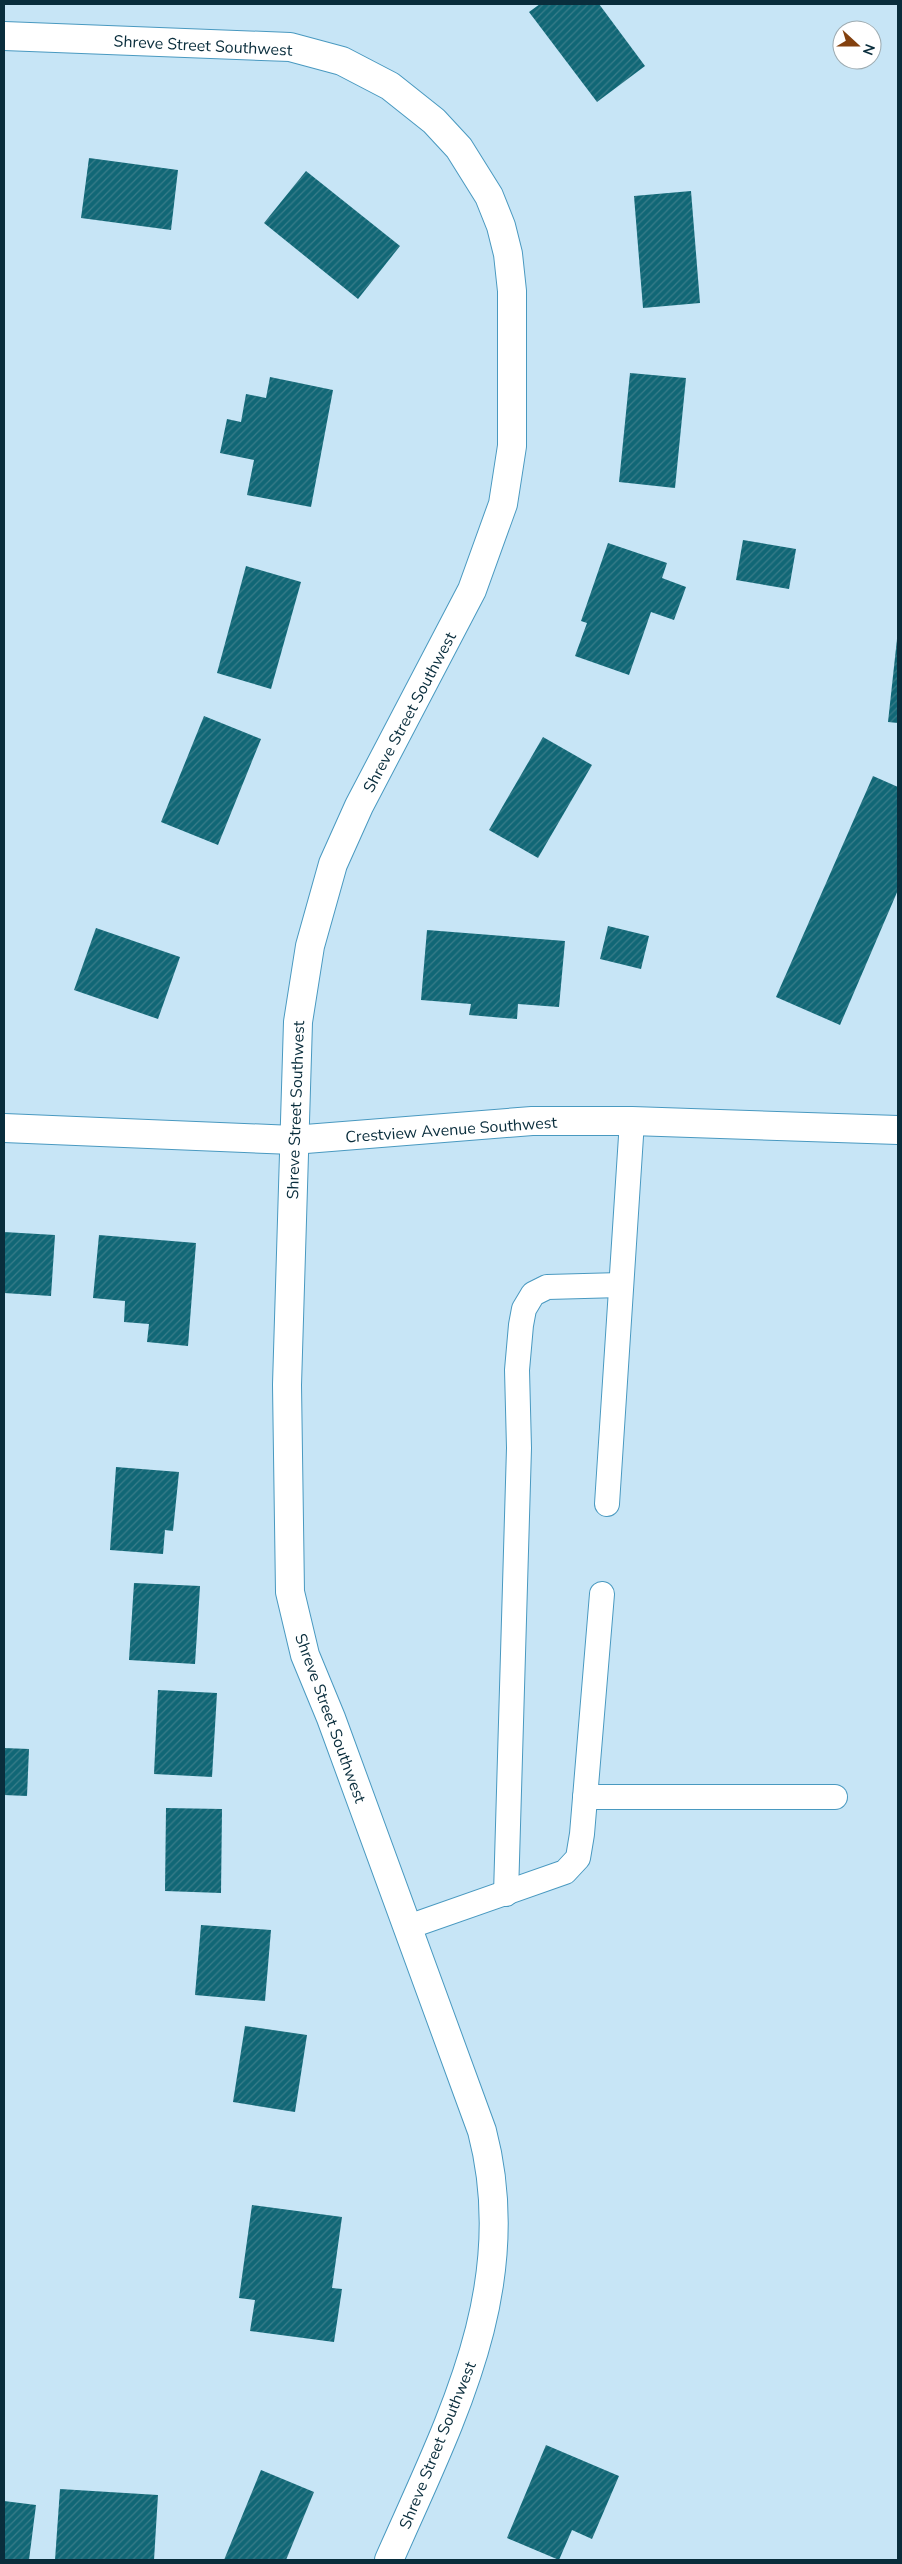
<svg xmlns="http://www.w3.org/2000/svg" width="902" height="2564" font-family="'Nunito Sans',sans-serif">
<style>
.building{fill:url(#building-hatch)}
.lines{fill:none;stroke-linecap:round;stroke-linejoin:round}
.lane-casing{stroke:#4999c0;stroke-width:26}
.street-casing{stroke:#4999c0;stroke-width:30}
.lane{stroke:#fff;stroke-width:24}
.street{stroke:#fff;stroke-width:28}
.labels{text-anchor:middle;stroke-width:5;stroke-linejoin:round;paint-order:stroke}
.street-label{font-size:16px;fill:#092d3c;stroke:#fff}
</style>
<defs>
<pattern id="building-hatch" width="6" height="6" patternUnits="userSpaceOnUse" patternTransform="scale(1.25)"><rect width="6" height="6" fill="#116776"/><path d="M-1 1l2-2M0 6l6-6M5 7l2-2" fill="none" stroke="#3a7d8a"/></pattern>
</defs>
<rect width="100%" height="100%" fill="#c7e5f6"/>
<g class="building">
<polygon points="540,4 599,4 645,66 597,102 529,12"/>
<polygon points="89,158 178,170 171,230 81,218"/>
<polygon points="306,171 400,246 358,299 264,223"/>
<polygon points="691,191 700,303 643,308 634,196"/>
<polygon points="630,373 686,378 675,488 619,482"/>
<polygon points="270,377 333,390 311,507 247,495 254,460 220,453 227,419 241,422 246,394 266,398"/>
<polygon points="743,540 796,549 789,589 736,580"/>
<polygon points="608,543 667,563 662,578 686,587 674,620 651,612 629,675 575,656 587,623 581,621"/>
<polygon points="246,566 301,582 271,689 217,673"/>
<polygon points="897,639 898,639 898,723 888,722"/>
<polygon points="204,716 261,739 218,845 161,822"/>
<polygon points="543,737 592,765 538,858 489,830"/>
<polygon points="873,776 898,787 898,890 840,1025 776,997"/>
<polygon points="608,926 649,936 641,969 600,959"/>
<polygon points="96,928 180,957 158,1019 74,990"/>
<polygon points="427,930 565,941 559,1007 518,1004 517,1019 469,1015 471,1004 421,1000"/>
<polygon points="4,1232 55,1235 51,1296 4,1293"/>
<polygon points="99,1235 196,1243 188,1346 147,1342 149,1324 124,1322 125,1301 93,1298"/>
<polygon points="116,1467 179,1472 173,1531 165,1530 163,1554 110,1550"/>
<polygon points="134,1583 200,1586 195,1664 129,1660"/>
<polygon points="158,1690 217,1693 212,1777 154,1774"/>
<polygon points="4,1748 29,1749 27,1796 4,1795"/>
<polygon points="166,1808 222,1809 221,1893 165,1891"/>
<polygon points="201,1925 271,1930 265,2001 195,1995"/>
<polygon points="245,2026 307,2035 295,2112 233,2102"/>
<polygon points="252,2205 342,2217 332,2288 342,2289 334,2342 250,2331 255,2300 239,2298"/>
<polygon points="546,2445 619,2476 592,2539 572,2530 559,2560 507,2538"/>
<polygon points="261,2470 314,2492 286,2560 224,2560"/>
<polygon points="60,2489 158,2495 154,2560 55,2560"/>
<polygon points="4,2501 36,2505 29,2560 4,2560"/>
</g>
<g class="lines">
<g class="lane-casing">
<g id="lane">
<polyline points="607,1504 632,1121"/>
<polyline points="585,1797 835,1797"/>
<polyline points="506,1894 519,1448 517,1370 521,1325 524,1309 533,1294 547,1287 621,1285"/>
<polyline points="408,1927 565,1872 578,1858 582,1834 602,1594"/>
</g>
</g>
<g class="street-casing">
<g id="street">
<path d="M4,36L290,47L342,61L390,86L434,121L459,148L489,196L501,226L508,254L512,291V446L503,504L472,590L359,806L333,864L310,946L298,1022L287,1385L290,1592L305,1655L331,1718L482,2131C523,2287 450,2421 389,2560"/>
<polyline points="4,1128 293,1140 532,1121 632,1121 898,1130"/>
</g>
</g>
<use href="#lane" class="lane"/>
<use href="#street" class="street"/>
</g>
<g class="labels">
<g class="street-label">
<text transform="translate(203 45) rotate(3)" y="6">Shreve Street Southwest</text>
<text transform="translate(409 712) rotate(-62)" y="6">Shreve Street Southwest</text>
<text transform="translate(295 1110) rotate(-88)" y="6">Shreve Street Southwest</text>
<text transform="translate(451 1129) rotate(-4)" y="6">Crestview Avenue Southwest</text>
<text transform="translate(331 1718) rotate(70)" y="6">Shreve Street Southwest</text>
<text transform="translate(437 2445) rotate(-68)" y="6">Shreve Street Southwest</text>
</g>
</g>
<rect width="902" height="2564" fill="none" stroke="#092d3c" stroke-width="10"/>
<g transform="translate(857 45) rotate(111)"><circle r="24" fill="#ffffff" stroke="#9dabb1"/>
<path d="M0-4L9 19L0 12L-9 19Z" fill="#83410f"/>
<text y="-8" font-size="14" font-weight="bold" text-anchor="middle" fill="#092d3c">N</text>
</g>
</svg>
